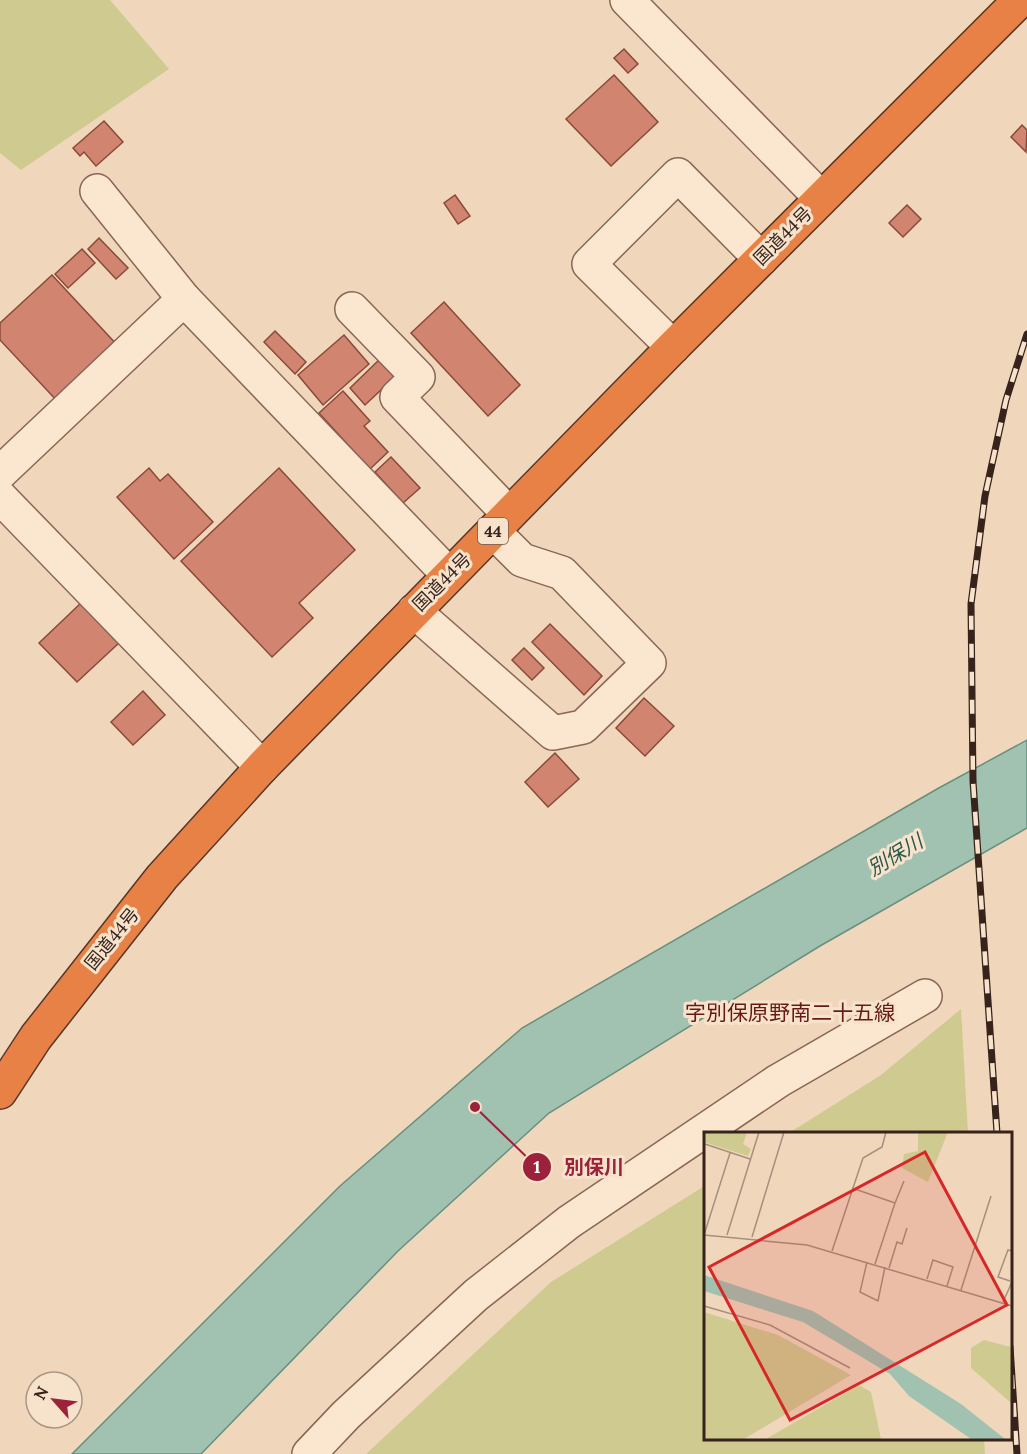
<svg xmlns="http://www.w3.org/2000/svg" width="1027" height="1454" font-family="Lora,'Noto Sans JP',serif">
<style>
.green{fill:#cfca90}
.water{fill:#a1c1b1;stroke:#688f7e;stroke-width:1.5}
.building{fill:#d18570;stroke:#8a4939;stroke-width:1.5}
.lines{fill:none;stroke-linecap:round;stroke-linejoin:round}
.minor-casing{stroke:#896655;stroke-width:36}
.highway-casing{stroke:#56362a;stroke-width:36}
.minor{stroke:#fbe6d0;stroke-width:33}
.highway{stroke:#e78146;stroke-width:33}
.rail-casing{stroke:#37231b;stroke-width:7}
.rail{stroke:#f7e3cc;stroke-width:4.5;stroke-dasharray:14;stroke-linecap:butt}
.labels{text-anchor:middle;stroke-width:6;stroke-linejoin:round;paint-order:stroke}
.shield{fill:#f7e3cc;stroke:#715d50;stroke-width:1.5}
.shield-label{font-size:16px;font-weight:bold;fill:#37231b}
.street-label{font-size:18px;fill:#37231b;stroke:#f7e3cc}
.water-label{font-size:20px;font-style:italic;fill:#29584c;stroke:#f7e3cc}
.quarter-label{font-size:21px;fill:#671917;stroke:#f7e3cc}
.inset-road{fill:none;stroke:#a68f7c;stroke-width:1.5}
.view{fill:#d62828;fill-opacity:0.15;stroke:#d62828;stroke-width:3}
.inset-edge{fill:none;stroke:#37231b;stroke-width:3}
.leader{fill:none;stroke:#9c213a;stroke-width:2}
.callout-dot{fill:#9c213a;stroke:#f7e3cc;stroke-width:2}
.mark-label{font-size:18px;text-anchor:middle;font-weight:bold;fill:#fff}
.callout-label{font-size:20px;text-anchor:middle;font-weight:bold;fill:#9c213a;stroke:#f7e3cc;stroke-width:6;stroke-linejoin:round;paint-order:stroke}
</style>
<rect width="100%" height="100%" fill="#f0d7bc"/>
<g class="green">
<polygon points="0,0 110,0 169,69 21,170 0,153"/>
<polygon points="961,1009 968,1133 789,1133 881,1075"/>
<polygon points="706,1185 706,1438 984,1438 985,1454 366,1454 551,1282"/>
</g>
<polygon class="water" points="1027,740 1027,828 820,946 549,1113 398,1251 201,1454 72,1454 340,1186 522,1028 937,789"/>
<g class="building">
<polygon points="624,49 638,64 628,73 614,58"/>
<polygon points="614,75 658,122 611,166 566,119"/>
<polygon points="104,121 123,142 96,166 84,152 80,156 73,148"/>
<polygon points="1022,125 1027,130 1026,152 1011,137"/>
<polygon points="455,195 470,216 458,224 444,203"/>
<polygon points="907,205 921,219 903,237 889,223"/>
<polygon points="99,238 128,268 116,279 88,249"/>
<polygon points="82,249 95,263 68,288 55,274"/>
<polygon points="52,275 119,347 59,403 0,340 0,323"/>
<polygon points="444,302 520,385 488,416 411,333"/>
<polygon points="275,331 306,362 295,374 264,342"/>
<polygon points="344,335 369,364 323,405 298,375"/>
<polygon points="383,356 399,373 365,405 350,388"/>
<polygon points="343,391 370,421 364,426 388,452 370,469 319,413"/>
<polygon points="391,457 420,488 403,503 375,472"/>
<polygon points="149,468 160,481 168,474 213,522 174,559 117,497"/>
<polygon points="279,468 355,550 299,603 313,618 272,657 181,561"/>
<polygon points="82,602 120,642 77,682 39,643"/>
<polygon points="550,624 602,676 584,695 532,642"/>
<polygon points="524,648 544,668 532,680 512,660"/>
<polygon points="143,691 165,715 133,745 111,722"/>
<polygon points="644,698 674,726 645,756 616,728"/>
<polygon points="555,753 579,779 548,807 525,782"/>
</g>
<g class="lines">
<g class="minor-casing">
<g id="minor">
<polyline points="627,0 821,198"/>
<polyline points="97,191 184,299"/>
<polyline points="352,309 418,377 397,397 509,514"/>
<polyline points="673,347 589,264 678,175 761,259"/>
<polyline points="0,473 184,299 449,575"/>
<polyline points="0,497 262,767"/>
<polyline points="414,611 553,733 583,727 649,663 562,573 522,560 493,531"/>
<polyline points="309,1454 346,1415 476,1295 569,1222 778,1081 925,996"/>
</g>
</g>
<g class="highway-casing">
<polyline id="highway" points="0,1092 36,1037 162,877 262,767 673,347 1020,0"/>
</g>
<use href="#minor" class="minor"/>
<use href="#highway" class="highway"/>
<g class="rail-casing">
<g id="rail">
<polyline points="997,1133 973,781 971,604 985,496 1006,400 1027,334"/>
<polyline points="1010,1347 1017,1454"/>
</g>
</g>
<use href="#rail" class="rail"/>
</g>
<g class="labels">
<rect class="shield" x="478" y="518" width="30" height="26" rx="4.5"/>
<g class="shield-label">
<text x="493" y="537">44</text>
</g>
<g class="street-label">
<text transform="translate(783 236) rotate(-45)" y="6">国道44号</text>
<text transform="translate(442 582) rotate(-45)" y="6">国道44号</text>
<text transform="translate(112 939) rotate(-51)" y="6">国道44号</text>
</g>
<g class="water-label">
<text transform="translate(895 855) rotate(-31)" y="7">別保川</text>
</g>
<g class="quarter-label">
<text x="790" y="1020">字別保原野南二十五線</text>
</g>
</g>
<g transform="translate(704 1132)">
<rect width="308" height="308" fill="#f0d7bc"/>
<path d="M0,0H43L39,12L47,17L44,24L0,10ZM214,0H244L224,50L198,36L200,22L214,19ZM0,180L74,203L147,243L40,307H0ZM280,208L307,215V271L267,236V216ZM155,253L167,260L177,307H62Z" fill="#cfca90"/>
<path d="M0,143L109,179L257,272L301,307H267L205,264L186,242L99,190L0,159Z" fill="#a1c1b1"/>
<path class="inset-road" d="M1,12L46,27M148,56L191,71L171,132M191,71L200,49M0,103L26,21M0,103L103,113L308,174M23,103L55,0M48,105L80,0M128,119L159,26L178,15L182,0M163,130L156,160L174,169L181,135M185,136L193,110L198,112L203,96M223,147L229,128L249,135L243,154M306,149L294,145L304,118L308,119M257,158L287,64M299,170L308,150M0,174L66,193L146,236"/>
<path class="view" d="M221,20L303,173L86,288L5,135Z"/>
<rect width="308" height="308" class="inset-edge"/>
</g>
<path class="leader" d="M475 1107L537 1167"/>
<g class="callout-dot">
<circle cx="475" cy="1107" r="6"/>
<circle cx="537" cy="1167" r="15"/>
</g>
<g class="mark-label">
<text x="537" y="1173">1</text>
</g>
<g class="callout-label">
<text x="594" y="1174">別保川</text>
</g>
<g transform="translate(54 1400) rotate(298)"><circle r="28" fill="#f7e3cc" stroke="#aa9685" stroke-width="1.5"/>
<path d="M0-4.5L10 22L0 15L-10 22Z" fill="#9c213a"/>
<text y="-9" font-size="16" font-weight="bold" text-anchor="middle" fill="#37231b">N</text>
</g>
</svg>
